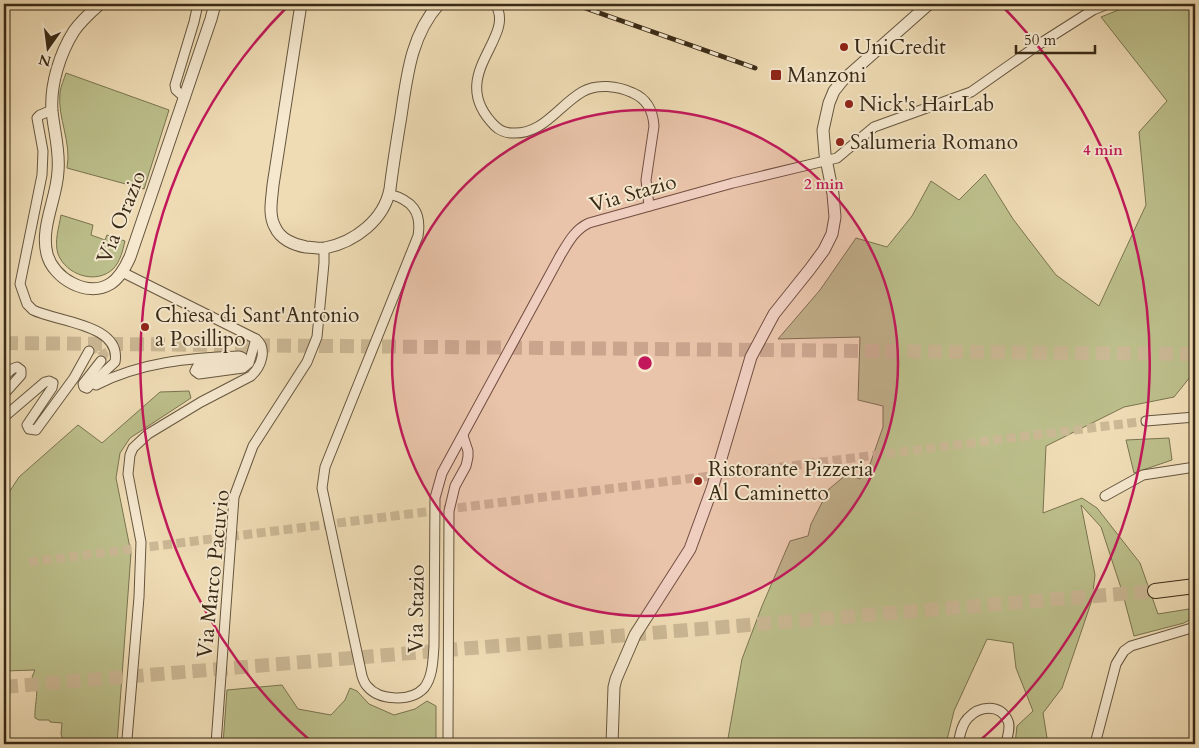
<svg xmlns="http://www.w3.org/2000/svg" width="1199" height="748" font-family="Cardo,serif">
<style>
.green{fill:#bcbf8b;stroke:#7a7450}
.lines{fill:none;stroke-linecap:round;stroke-linejoin:round}
.minor-tunnel{stroke:#cbb895;stroke-width:9;stroke-dasharray:9 4.5;stroke-linecap:butt}
.primary-tunnel{stroke:#cbb895;stroke-width:14;stroke-dasharray:14 7;stroke-linecap:butt}
.minor-casing{stroke:#66563e;stroke-width:11}
.tertiary-casing{stroke:#66563e;stroke-width:13}
.primary-casing{stroke:#392a16;stroke-width:16}
.minor{stroke:#f5e8cf;stroke-width:9}
.tertiary{stroke:#f5e8cf;stroke-width:11}
.primary{stroke:#efdcb5;stroke-width:14}
.rail-casing{stroke:#392a16;stroke-width:5}
.rail{stroke:#f5e8cf;stroke-width:3;stroke-dasharray:9;stroke-linecap:butt}
.ring{fill:none;stroke:#c2185b;stroke-width:2.5}
.poi-dot{fill:#8f2418;stroke:#f5e8cf;stroke-width:2}
.labels{text-anchor:middle;stroke-width:4;stroke-linejoin:round;paint-order:stroke}
.poi-label{font-size:21px;fill:#392a16;stroke:#f5e8cf;text-anchor:start}
.street-label{font-size:21px;fill:#392a16;stroke:#f5e8cf}
.centre{fill:#c2185b;stroke:#f5e8cf;stroke-width:2.5}
.ring-label{font-size:15px;text-anchor:middle;font-weight:bold;fill:#c2185b;stroke:#f5e8cf;stroke-width:4;stroke-linejoin:round;paint-order:stroke}
</style>
<rect width="100%" height="100%" fill="#efdcb5"/>
<filter id="stains"><feTurbulence type="fractalNoise" baseFrequency=".004" numOctaves="4"/><feColorMatrix values="0 0 0 0 .2 0 0 0 0 .09 0 0 0 0 .02 0 0 0 .5 -.17"/></filter>
<radialGradient id="worn" r=".72"><stop offset=".6" stop-color="#630" stop-opacity="0"/><stop offset="1" stop-color="#630" stop-opacity=".3"/></radialGradient>
<g class="green">
<polygon points="1133,4 1194,4 1195,6 1195,371 1174,397 1124,407 1046,446 1043,513 1082,498 1097,508 1140,563 1158,614 1195,608 1195,617 1184,623 1134,636 1122,591 1101,527 1081,505 1095,575 1092,600 1062,688 1043,713 1048,744 1015,744 1017,726 1033,711 1016,668 1013,643 987,639 954,711 946,744 727,744 742,659 762,606 790,541 808,536 811,524 829,489 847,474 860,479 869,467 883,427 883,406 858,400 860,337 778,339 820,290 856,238 887,247 912,216 931,181 959,200 985,174 1013,219 1056,275 1099,306 1146,205 1139,132 1167,101 1101,17"/>
<path d="M66,73L169,110L144,189L67,168C72,142 57,118 60,92C61,86 64,79 66,73Z"/>
<path d="M61,215L93,225L91,235L105,240L107,235L125,241C123,250 120,262 113,269C96,285 66,275 58,254C54,242 59,227 61,215Z"/>
<path d="M189,391L191,398L130,438L120,453L116,478L131,553L117,744H61L63,740L61,734L62,723L50,722L49,720H39L35,718C34,704 41,688 32,677L35,670L4,671V500L19,477L78,425L102,443L160,392Z"/>
<polygon points="1169,438 1172,460 1134,473 1126,440"/>
<polygon points="282,685 298,709 331,715 345,700 350,688 357,691 369,704 394,715 415,709 427,701 436,706 436,744 223,744 227,690"/>
</g>
<g class="lines">
<g class="minor-tunnel">
<polyline points="89,351 96,348 101,350 104,355 101,361"/>
<polyline points="29,562 1146,421"/>
</g>
<g class="primary-tunnel">
<polyline points="4,343 1195,354"/>
<polyline points="4,687 1155,591"/>
</g>
<g class="minor-casing">
<g id="minor">
<path d="M495,4C518,38 444,75 495,126C499,130 506,133 512,133C543,135 558,106 582,92C597,83 618,86 633,93C647,99 653,111 654,126L646,180L649,206"/>
<polyline points="185,98 176,90 175,85 194,22 198,4"/>
<path d="M52,110L40,115L37,118L43,151L42,175L20,284L27,304L33,310C57,322 122,324 115,362L87,388"/>
<path d="M389,194C412,200 422,212 418,236L325,467L322,488L362,676C363,679 365,684 367,686C379,701 411,702 424,688C433,677 433,659 434,646L435,498L442,473L560,256C568,243 574,230 589,223L733,183L837,158L874,127L971,92L1041,43L1093,10L1108,4"/>
<path d="M122,272L256,339C268,349 261,367 251,376L201,402L148,434L133,448L130,455L128,474L141,542L139,597L127,739L130,744"/>
<polyline points="4,376 12,369 17,367 21,370 21,375 4,394"/>
<path d="M96,385C141,362 189,358 239,356L242,357L241,362L236,363L197,367L195,371L199,374L243,368L249,363L256,339"/>
<polyline points="87,388 84,387 83,384 101,361"/>
<polyline points="4,417 45,382 49,381 53,383 52,388 27,425 29,429 36,430 74,378 89,351"/>
<polyline points="1146,421 1195,417"/>
<polyline points="1105,496 1143,475 1195,467"/>
<polyline points="216,744 234,497 253,446 307,362 317,337 324,263 324,249"/>
<polyline points="450,744 448,739 449,511 455,486 466,466 468,457 468,451 463,436"/>
<path d="M958,744C960,736 961,725 968,718C979,706 1000,703 1008,721C1011,727 1007,737 1006,744"/>
<polyline points="1095,744 1116,664 1124,651 1131,646 1195,627"/>
</g>
</g>
<g class="tertiary-casing">
<g id="tertiary">
<path d="M100,4C91,12 81,21 74,31C60,53 50,85 52,111C54,131 60,151 58,171C57,198 40,227 47,254C53,278 87,298 110,284C120,278 126,266 130,257L211,19L215,4"/>
<path d="M301,4L273,185C272,198 268,215 275,227C280,239 294,245 306,247C312,247 319,249 325,248C355,242 384,220 390,189C393,165 397,140 401,116C407,76 411,35 439,4"/>
<polyline points="612,744 614,687 616,679 635,635 690,549 712,489 751,357 774,314 810,269 824,250 832,234 835,217 833,194 825,154 823,130 829,103 834,91 842,81 929,4"/>
</g>
</g>
<g class="primary-casing">
<polyline id="primary" points="1155,591 1195,586"/>
</g>
<use href="#minor" class="minor"/>
<use href="#tertiary" class="tertiary"/>
<use href="#primary" class="primary"/>
<g class="rail-casing">
<polyline id="rail" points="574,4 755,68"/>
</g>
<use href="#rail" class="rail"/>
</g>
<circle cx="645" cy="363" r="253" fill="#c2185b" fill-opacity=".12"/>
<g class="ring">
<circle cx="645" cy="363" r="253"/>
<path d="M314 744A505 505 0 0 1 288 6M1002 6A505 505 0 0 1 976 744"/>
</g>
<g class="poi-dot">
<circle cx="844" cy="47" r="5"/>
<rect x="770" y="69" width="12" height="12" rx="2.5"/>
<circle cx="849" cy="104" r="5"/>
<circle cx="840" cy="142" r="5"/>
<circle cx="145" cy="327" r="5"/>
<circle cx="698" cy="481" r="5"/>
</g>
<g class="labels">
<g class="poi-label">
<text x="854" y="54">UniCredit</text>
<text x="787" y="82">Manzoni</text>
<text x="859" y="111">Nick's HairLab</text>
<text x="850" y="149">Salumeria Romano</text>
<text x="155" y="322">Chiesa di Sant'Antonio<tspan x="155" dy="24">a Posillipo</tspan></text>
<text x="708" y="476">Ristorante Pizzeria<tspan x="708" dy="24">Al Caminetto</tspan></text>
</g>
<g class="street-label">
<text transform="translate(633 193) rotate(-16)" y="7">Via Stazio</text>
<text transform="translate(121 217) rotate(-68)" y="7">Via Orazio</text>
<text transform="translate(213 574) rotate(-84)" y="7">Via Marco Pacuvio</text>
<text transform="translate(416 609) rotate(-89)" y="7">Via Stazio</text>
</g>
</g>
<circle cx="645" cy="363" r="8" class="centre"/>
<g class="ring-label">
<text x="1103" y="155">4 min</text>
<text x="824" y="189">2 min</text>
</g>
<rect width="1199" height="748" fill="none" stroke="#efdcb5" stroke-width="20"/>
<rect x="5" y="5" width="1189" height="738" fill="none" stroke="#392a16" stroke-width="2.5"/>
<rect x="10" y="10" width="1179" height="728" fill="none" stroke="#392a16"/>
<g transform="translate(48 48) rotate(194)" stroke="#f5e8cf" stroke-width="4" paint-order="stroke">
<path d="M0-4L9 19L0 12L-9 19Z" fill="#392a16"/>
<text y="-8" font-size="14" font-weight="bold" text-anchor="middle" fill="#392a16">N</text>
</g>
<path d="M1016 45v8h79v-8" fill="none" stroke="#392a16" stroke-width="2.5"/>
<text x="1024" y="45" font-size="15" fill="#392a16" stroke="#f5e8cf" stroke-width="4" paint-order="stroke">50 m</text>
<rect width="100%" height="100%" filter="url(#stains)"/>
<rect width="100%" height="100%" fill="url(#worn)"/>
</svg>
